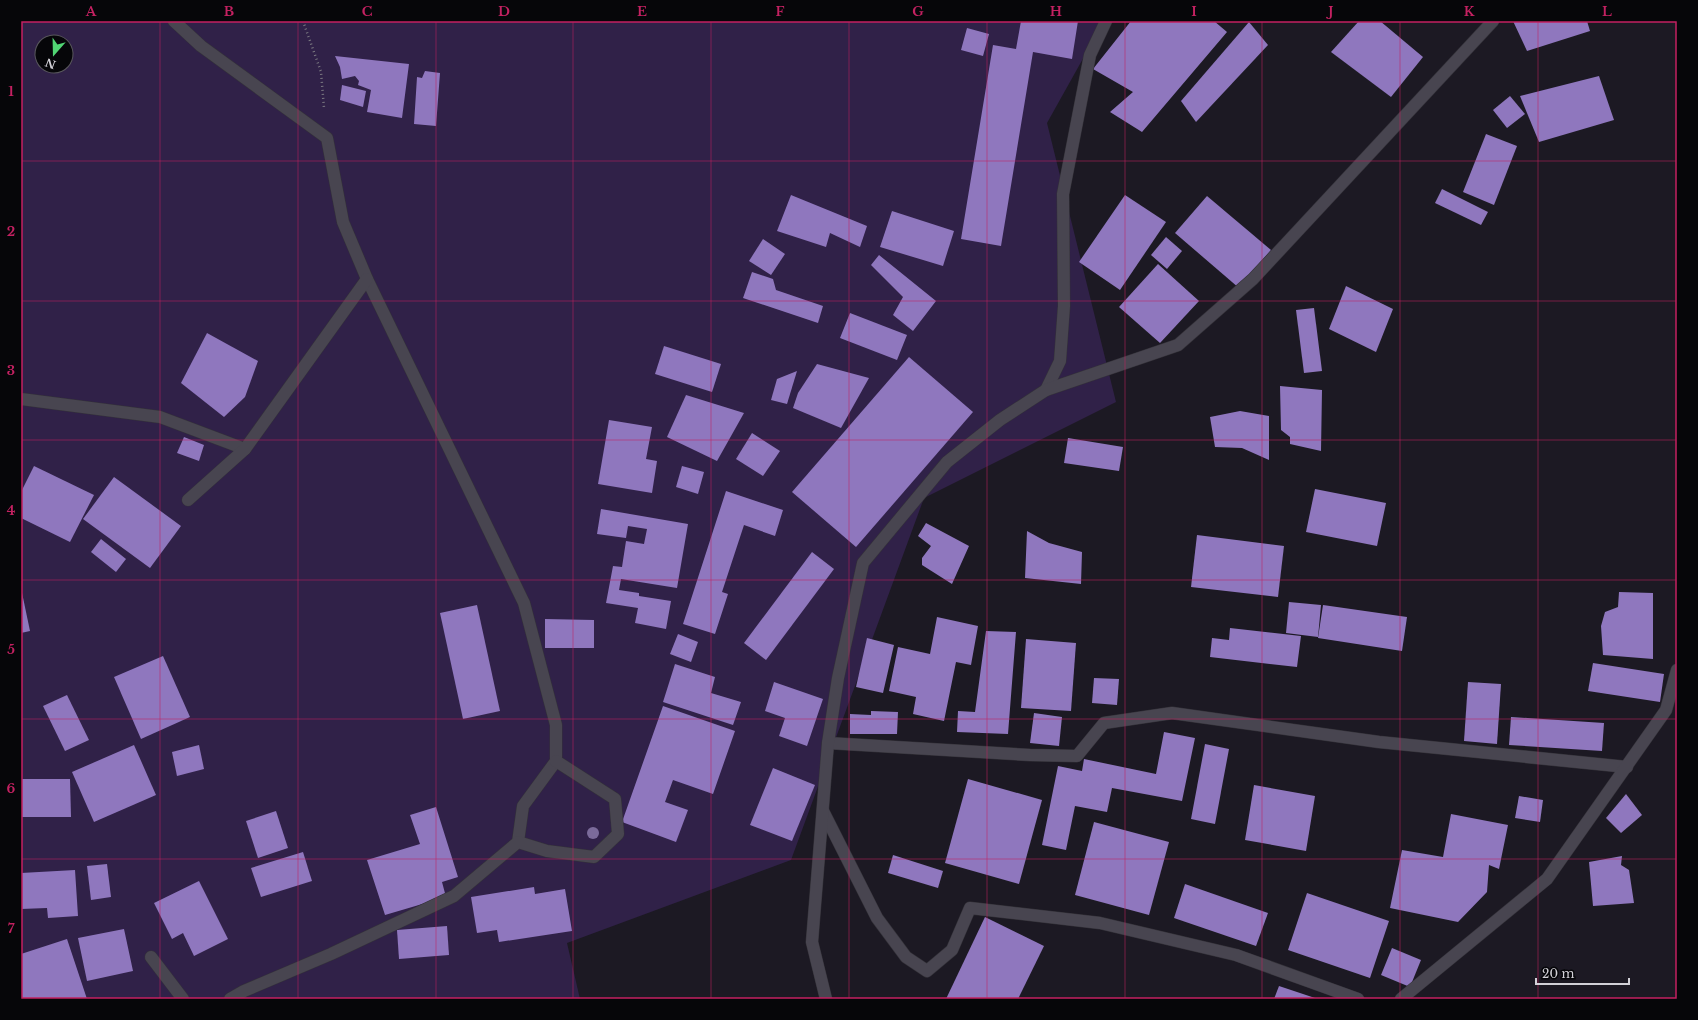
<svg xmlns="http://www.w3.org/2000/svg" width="1698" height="1020" font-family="'Libre Baskerville',serif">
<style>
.green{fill:#302148;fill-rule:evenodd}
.building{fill:#8f77be}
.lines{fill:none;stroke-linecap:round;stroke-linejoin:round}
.minor-casing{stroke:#343239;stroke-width:13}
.path{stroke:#7a7880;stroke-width:2.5;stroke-dasharray:1 3;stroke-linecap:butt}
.minor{stroke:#484550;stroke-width:12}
.tree{fill:#7b6b9a}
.grid{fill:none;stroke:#c32161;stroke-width:1;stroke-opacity:0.55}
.neatline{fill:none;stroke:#c32161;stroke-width:1.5}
.grid-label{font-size:13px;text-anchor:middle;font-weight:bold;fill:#c32161}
</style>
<rect width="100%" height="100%" fill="#1c1923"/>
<path class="green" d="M21,21H1104L1047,123L1116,402L924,498L791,860L567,943L580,999H21ZM42,42H66V66H42Z"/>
<g class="building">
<polygon points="1021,21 1078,21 1072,59 1033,52 1001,246 961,239 993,45 1016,49"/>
<polygon points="1131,21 1214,21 1227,32 1142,132 1110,112 1133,92 1093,69"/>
<polygon points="1359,21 1380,21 1423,57 1391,97 1331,52"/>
<polygon points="1513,21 1587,21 1590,31 1527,51"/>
<polygon points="1249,22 1268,45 1196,122 1181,101"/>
<polygon points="967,28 989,34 983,56 961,50"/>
<polygon points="335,56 409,64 402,118 367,112 371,90 358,85 359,81 355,76 342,79 340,67"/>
<polygon points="425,71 440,73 436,126 414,124 417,77 422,78"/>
<polygon points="1599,76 1614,120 1539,142 1520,96"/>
<polygon points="342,85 366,91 363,107 340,100"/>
<polygon points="1510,96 1525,114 1507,128 1493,110"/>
<polygon points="1486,134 1517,146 1494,205 1463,192"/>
<polygon points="1442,189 1488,212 1481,225 1435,203"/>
<polygon points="791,195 867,226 860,247 830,233 826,247 777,231"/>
<polygon points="1125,195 1166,222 1120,290 1079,262"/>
<polygon points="1207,196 1271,250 1239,288 1175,233"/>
<polygon points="892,211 954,231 943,266 880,247"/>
<polygon points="1166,237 1182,251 1167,269 1151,255"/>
<polygon points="763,239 785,254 771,275 749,261"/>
<polygon points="879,255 936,301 913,331 893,315 903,297 871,265"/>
<polygon points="1158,264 1199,301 1160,343 1119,307"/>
<polygon points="752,272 773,279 776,290 823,306 818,323 743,298"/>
<polygon points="1346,286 1393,309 1376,352 1329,329"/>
<polygon points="1314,308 1322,371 1304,373 1296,310"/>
<polygon points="850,313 907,335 897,360 840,338"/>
<polygon points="207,333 258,361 245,397 224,417 181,383"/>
<polygon points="664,346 721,364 712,392 655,374"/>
<polygon points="909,357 973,412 856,547 792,492"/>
<polygon points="817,364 869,378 841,428 793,408 798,393"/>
<polygon points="797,371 787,404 771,400 777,379"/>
<polygon points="1280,386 1322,390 1321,451 1290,444 1290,437 1281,430"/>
<polygon points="686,395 744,413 717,461 667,437"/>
<polygon points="1240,411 1269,416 1269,460 1242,448 1215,447 1210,417"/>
<polygon points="609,420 652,427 646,459 657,461 652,493 598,484"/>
<polygon points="752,433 780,451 763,476 736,459"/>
<polygon points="184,437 204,445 199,461 177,453"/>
<polygon points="1068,438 1123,447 1119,471 1064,463"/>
<polygon points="34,466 94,495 70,542 21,518 21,492"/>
<polygon points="682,466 704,472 698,494 676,487"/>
<polygon points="114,477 181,526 150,568 83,519"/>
<polygon points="1315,489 1386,503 1377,546 1306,532"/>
<polygon points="726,491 783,510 775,536 744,525 722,592 728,594 715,634 683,624"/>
<polygon points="601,509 688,524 677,588 621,579 619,590 639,593 639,596 671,601 666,629 635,623 638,608 606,603 613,566 622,567 626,541 644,544 647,529 628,526 626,538 597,534"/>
<polygon points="926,523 969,546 952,584 922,565 922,558 931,546 918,536"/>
<polygon points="1027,531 1049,543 1082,552 1081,584 1025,578"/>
<polygon points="1197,535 1284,546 1278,597 1191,587"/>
<polygon points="101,539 126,559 116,572 91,552"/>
<polygon points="812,552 834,569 766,660 744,643"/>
<polygon points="21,588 30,631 21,633"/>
<polygon points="1619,592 1653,593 1653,659 1603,655 1601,626 1605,612 1618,607"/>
<polygon points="1289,602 1321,605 1318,637 1286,633"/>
<polygon points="477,605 500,711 463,719 440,613"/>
<polygon points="1323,605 1407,617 1402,651 1318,638"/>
<polygon points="937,617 978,626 971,665 956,662 944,721 913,714 916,697 889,691 898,647 930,654"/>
<polygon points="545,619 594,620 594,648 545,648"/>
<polygon points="1230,628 1301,636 1297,667 1210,657 1212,638 1229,640"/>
<polygon points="986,631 1016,632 1008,734 957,732 958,711 975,712"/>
<polygon points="678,634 698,642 691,662 670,654"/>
<polygon points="867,638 894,645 883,693 856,687"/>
<polygon points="1026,639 1076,643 1071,711 1021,708"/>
<polygon points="163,656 190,717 141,739 114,677"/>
<polygon points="1593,663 1664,674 1660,702 1588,691"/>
<polygon points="675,664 715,677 711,693 741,702 733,725 663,702"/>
<polygon points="1094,678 1119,679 1117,705 1092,703"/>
<polygon points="774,682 823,699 807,746 779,736 785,718 765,711"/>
<polygon points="1468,682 1501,684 1497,744 1464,741"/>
<polygon points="67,695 89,740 65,751 43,706"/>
<polygon points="663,706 735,731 713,794 673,780 665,802 688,810 676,842 622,822"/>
<polygon points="871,711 898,712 897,734 850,734 850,714 871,715"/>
<polygon points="1034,713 1062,717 1059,746 1030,743"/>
<polygon points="1511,717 1604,723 1602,751 1509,745"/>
<polygon points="1164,732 1195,738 1182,801 1112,788 1107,812 1075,806 1066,850 1042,845 1058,766 1082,771 1084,759 1156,774"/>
<polygon points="1205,744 1229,749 1215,824 1191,819"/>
<polygon points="134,745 156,795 94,822 72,772"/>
<polygon points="199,745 204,769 177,776 172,752"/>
<polygon points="773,768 815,785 792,841 750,825"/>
<polygon points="21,779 70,779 71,817 21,817"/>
<polygon points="968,779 1042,800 1019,884 945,863"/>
<polygon points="1254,785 1315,796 1306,851 1245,840"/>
<polygon points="1626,794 1642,815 1621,833 1606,818"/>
<polygon points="1519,796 1543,800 1540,822 1515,818"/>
<polygon points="436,807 458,877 442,882 446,897 385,915 367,860 420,844 410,815"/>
<polygon points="276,811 288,848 258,858 246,821"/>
<polygon points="1451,814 1508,825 1499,869 1489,865 1487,892 1458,922 1390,908 1402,850 1443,857"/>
<polygon points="1094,822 1169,842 1149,915 1075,895"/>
<polygon points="303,852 312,881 261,897 251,868"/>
<polygon points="893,855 943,871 938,888 888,873"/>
<polygon points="1622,856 1621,865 1629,870 1634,903 1593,906 1589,862"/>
<polygon points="107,864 111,897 91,900 87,866"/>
<polygon points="75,870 78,916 48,918 47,908 21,909 21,873"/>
<polygon points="199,881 228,939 194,956 183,933 172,939 154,903"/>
<polygon points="1185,884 1268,913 1256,946 1174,918"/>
<polygon points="534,887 535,894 565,889 572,931 499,942 497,930 477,933 471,897"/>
<polygon points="1307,893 1389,921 1370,978 1288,950"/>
<polygon points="985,917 1044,946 1018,999 946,999"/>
<polygon points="447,926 449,955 399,959 397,930"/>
<polygon points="124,929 133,971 87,981 78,938"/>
<polygon points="67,939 87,999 21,999 21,954"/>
<polygon points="1392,948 1421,960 1410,987 1381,975"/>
<polygon points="1279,986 1318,999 1274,999"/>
</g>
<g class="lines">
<g class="minor-casing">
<g id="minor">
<polyline points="174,21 201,46 327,138 343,222 367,279 524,603 556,725 556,761 523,806 518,842"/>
<polyline points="1046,390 1060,361 1064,306 1063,194 1090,55 1106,21"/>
<polyline points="21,399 160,417 245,449"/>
<polyline points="188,500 245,449 367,279"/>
<polyline points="828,743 1030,755 1077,756 1104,723 1172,713 1379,742 1627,767"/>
<polyline points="823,811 877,918 906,957 927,971 952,950 970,908 1100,923 1236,955 1358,999"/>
<polyline points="151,957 183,999"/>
<polyline points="230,999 244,991 331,954 454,896 518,842 547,851 594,857 618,834 615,799 556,761"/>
<polyline points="826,999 812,942 828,743 838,678 863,563 947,462 1000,420 1046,390 1178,345 1253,279 1493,21"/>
<polyline points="1401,999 1547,879 1666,710 1677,670"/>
</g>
</g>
<polyline class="path" points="303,21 321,72 324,108"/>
<use href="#minor" class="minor"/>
</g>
<circle class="tree" cx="593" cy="833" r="6"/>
<path class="grid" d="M160,21V999M298,21V999M436,21V999M573,21V999M711,21V999M849,21V999M987,21V999M1125,21V999M1262,21V999M1400,21V999M1538,21V999M21,161H1677M21,301H1677M21,440H1677M21,580H1677M21,719H1677M21,859H1677"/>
<rect width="1698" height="1020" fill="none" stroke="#060609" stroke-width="44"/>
<g transform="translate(54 54) rotate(200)"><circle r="19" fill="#060609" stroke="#58575c"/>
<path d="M0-3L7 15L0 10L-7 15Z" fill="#51d674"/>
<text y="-6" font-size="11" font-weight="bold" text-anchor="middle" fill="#d3d1d8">N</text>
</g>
<path d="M1536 978v6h93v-6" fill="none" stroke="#d3d1d8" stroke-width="2"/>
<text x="1542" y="978" font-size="12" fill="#d3d1d8" stroke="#060609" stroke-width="3" paint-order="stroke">20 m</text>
<rect x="22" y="22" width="1654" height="976" class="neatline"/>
<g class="grid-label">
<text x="91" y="16">A</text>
<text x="229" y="16">B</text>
<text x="367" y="16">C</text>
<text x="504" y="16">D</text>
<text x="642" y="16">E</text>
<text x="780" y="16">F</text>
<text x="918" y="16">G</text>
<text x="1056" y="16">H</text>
<text x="1194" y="16">I</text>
<text x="1331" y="16">J</text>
<text x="1469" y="16">K</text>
<text x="1607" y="16">L</text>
<text x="11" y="96">1</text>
<text x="11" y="236">2</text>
<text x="11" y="375">3</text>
<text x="11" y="515">4</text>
<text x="11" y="654">5</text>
<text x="11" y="793">6</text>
<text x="11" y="933">7</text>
</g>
</svg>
